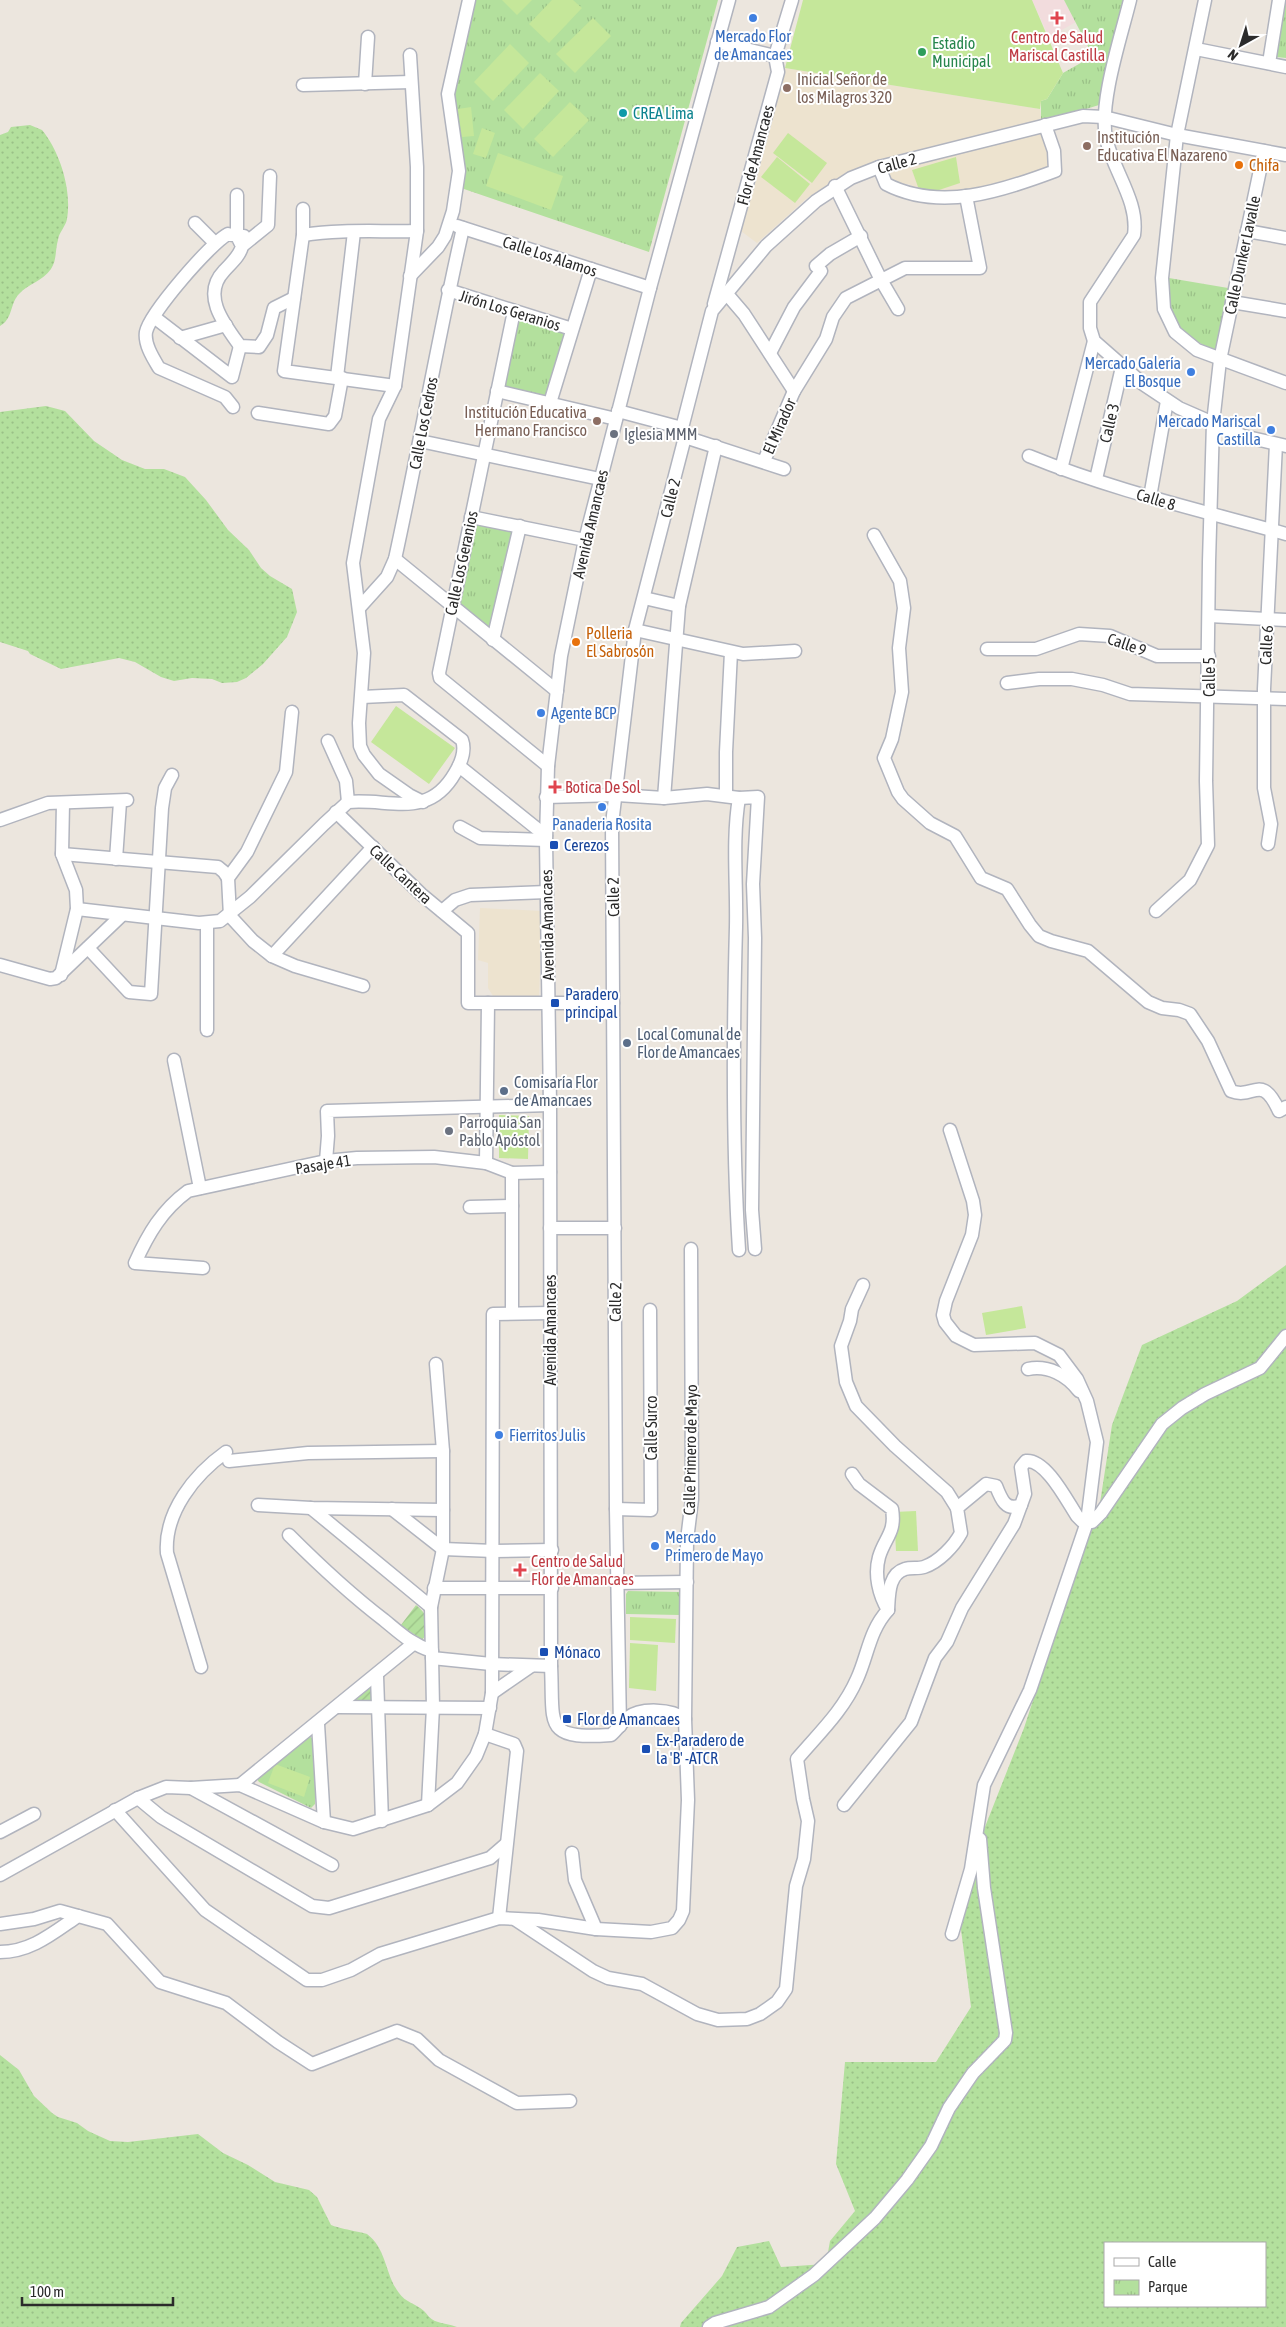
<svg xmlns="http://www.w3.org/2000/svg" width="1286" height="2327" font-family="'Asap Condensed',sans-serif">
<style>
.education{fill:#ede3cf}
.medical{fill:#f2dcdd}
.grass{fill:url(#grass-dots);fill-rule:evenodd}
.park{fill:url(#park-tufts)}
.garden{fill:url(#garden-furrows)}
.pitch{fill:#c5e79a}
.lines{fill:none;stroke-linecap:round;stroke-linejoin:round}
.minor-casing{stroke:#b1b4be;stroke-width:15}
.minor{stroke:#fff;stroke-width:12}
.shop-dot{fill:#3f7fe0;stroke:#fff;stroke-width:2}
.health-dot{fill:#e0444e;stroke:#fff;stroke-width:2}
.leisure-dot{fill:#2e9e5b;stroke:#fff;stroke-width:2}
.education-dot{fill:#8d6e63;stroke:#fff;stroke-width:2}
.culture-dot{fill:#0f9aa8;stroke:#fff;stroke-width:2}
.food-dot{fill:#e8710a;stroke:#fff;stroke-width:2}
.worship-dot{fill:#6b7280;stroke:#fff;stroke-width:2}
.transit-dot{fill:#1a4fb4;stroke:#fff;stroke-width:2}
.service-dot{fill:#5c6f8a;stroke:#fff;stroke-width:2}
.labels{text-anchor:middle;stroke-width:4;stroke-linejoin:round;paint-order:stroke}
.shop-label{font-size:16px;fill:#366cbe;stroke:#fff;text-anchor:start}
.health-label{font-size:16px;fill:#be3a42;stroke:#fff;text-anchor:start}
.leisure-label{font-size:16px;fill:#27864d;stroke:#fff;text-anchor:start}
.education-label{font-size:16px;fill:#785e54;stroke:#fff;text-anchor:start}
.culture-label{font-size:16px;fill:#0d838f;stroke:#fff;text-anchor:start}
.street-label{font-size:16px;fill:#2b2b2b;stroke:#fff}
.food-label{font-size:16px;fill:#c56008;stroke:#fff;text-anchor:start}
.worship-label{font-size:16px;fill:#5b616d;stroke:#fff;text-anchor:start}
.transit-label{font-size:16px;fill:#164399;stroke:#fff;text-anchor:start}
.service-label{font-size:16px;fill:#4e5e75;stroke:#fff;text-anchor:start}
</style>
<defs>
<pattern id="grass-dots" width="8" height="8" patternUnits="userSpaceOnUse" patternTransform="scale(1.25)"><rect width="8" height="8" fill="#b3e09d"/><path d="M2 2h.1M6 6h.1" fill="none" stroke="#9ac087" stroke-width="1.8" stroke-linecap="round"/></pattern>
<pattern id="park-tufts" width="24" height="20" patternUnits="userSpaceOnUse" patternTransform="scale(1.25)"><rect width="24" height="20" fill="#b3e09d"/><path d="M3 7l-1-3M5 7V3M7 7l1-3M15 17l-1-3M17 17v-4M19 17l1-3" fill="none" stroke="#9ac087"/></pattern>
<pattern id="garden-furrows" width="10" height="10" patternUnits="userSpaceOnUse" patternTransform="scale(1.25)"><rect width="10" height="10" fill="#b3e09d"/><path d="M-1 1l2-2M0 10L10 0M9 11l2-2" fill="none" stroke="#9ac087"/></pattern>
</defs>
<rect width="100%" height="100%" fill="#ece6de"/>
<g class="education">
<polygon points="785,68 1040,109 1041,120 847,172 806,199 757,243 741,231"/>
<polygon points="1043,130 1051,168 1012,182 930,197 909,184 891,184 884,170"/>
<polygon points="480,908 542,911 539,999 493,996 488,988 488,963 478,960"/>
</g>
<polygon class="medical" points="1032,0 1064,0 1076,22 1049,37"/>
<g class="grass">
<path d="M30,125L42,130C60,152 72,190 67,219C66,226 59,232 58,240C55,250 57,260 51,269C43,281 28,284 19,294C10,303 13,319 0,326V135L8,132L11,127Z"/>
<polygon points="46,406 65,411 94,441 122,460 145,469 164,469 185,477 206,500 228,530 249,550 261,568 270,576 292,589 297,612 287,637 263,664 246,678 237,682 222,683 212,679 192,678 174,681 161,677 135,662 119,658 61,669 30,654 28,651 0,642 0,412"/>
<path d="M1286,1265V2327H680L681,2323L722,2276L737,2247L769,2241L781,2267L826,2264L830,2241L855,2211L836,2164L845,2062H936L971,2007L960,1922L968,1870L1024,1728L1079,1560L1098,1516L1112,1425L1142,1345L1237,1301ZM1105,2243H1265V2306H1105Z"/>
<path d="M0,2055L19,2070L34,2096L52,2113L58,2117L77,2123L88,2131L110,2141L128,2142L198,2134L223,2153L248,2165L275,2182L309,2190L317,2197L331,2225C337,2228 365,2233 367,2234C387,2249 385,2275 399,2293C405,2302 416,2304 424,2311C427,2314 430,2319 435,2321C442,2324 450,2324 457,2327H0Z"/>
</g>
<g class="park">
<polygon points="473,0 718,0 649,252 464,189 463,170 452,93"/>
<polygon points="1064,0 1123,0 1099,105 1060,117 1041,120 1041,101 1047,99 1063,73 1093,56"/>
<polygon points="1283,0 1286,0 1286,58 1277,57"/>
<path d="M1169,278L1228,288L1216,350C1180,338 1165,315 1169,278Z"/>
<polygon points="517,318 565,333 546,398 502,387"/>
<polygon points="473,522 515,530 490,631 457,606"/>
<polygon points="628,1591 680,1592 680,1615 626,1614 626,1594"/>
<polygon points="309,1736 315,1740 315,1804 311,1808 259,1782 257,1779"/>
</g>
<g class="garden">
<path d="M416,1605C429,1615 432,1628 422,1640L401,1625Z"/>
<polygon points="372,1686 372,1704 353,1705 352,1700"/>
</g>
<g class="pitch">
<polygon points="502,0 532,0 517,15"/>
<polygon points="552,0 573,0 582,8 549,43 529,24"/>
<polygon points="803,0 1032,0 1063,73 1047,99 1041,101 1040,109 785,68"/>
<polygon points="593,18 611,36 575,73 556,54"/>
<polygon points="510,44 529,63 493,101 474,82"/>
<polygon points="540,73 559,91 523,129 504,110"/>
<polygon points="570,102 589,120 553,157 534,139"/>
<polygon points="471,107 474,136 462,137 458,109"/>
<polygon points="482,128 495,133 486,158 473,154"/>
<polygon points="788,133 827,163 812,183 773,153"/>
<polygon points="498,153 563,176 551,210 486,186"/>
<polygon points="777,157 810,184 795,203 761,177"/>
<polygon points="956,157 960,183 930,193 918,187 912,170"/>
<polygon points="396,706 455,748 429,784 371,742"/>
<polygon points="499,1115 529,1116 528,1159 499,1158"/>
<polygon points="1022,1306 1026,1328 986,1335 982,1313"/>
<polygon points="916,1511 918,1551 896,1551 894,1512"/>
<polygon points="630,1617 676,1619 675,1643 630,1640"/>
<polygon points="630,1643 658,1645 656,1691 629,1688"/>
<polygon points="275,1764 310,1777 304,1797 268,1783"/>
</g>
<g class="lines">
<g class="minor-casing">
<g id="minor">
<path d="M1130,0C1121,37 1099,102 1106,138C1113,171 1139,201 1134,235L1090,302V328L1094,341L1143,384L1179,408L1243,436L1286,446"/>
<polyline points="1205,0 1177,135 1162,278 1164,309 1175,332 1197,350 1286,383"/>
<polyline points="717,42 775,56"/>
<polyline points="1196,49 1286,67"/>
<polyline points="410,55 417,167 417,231 395,386 379,419 353,563 364,653 359,723 360,746 364,755 379,774 409,795 423,802"/>
<polyline points="1269,63 1279,0"/>
<polyline points="365,84 368,37"/>
<polyline points="303,85 411,82"/>
<path d="M879,167L886,184C940,212 1002,191 1055,171L1054,151L1045,125"/>
<polyline points="835,186 881,280 898,309"/>
<polyline points="237,195 237,236 244,236"/>
<polyline points="303,209 303,235 284,371 395,386"/>
<polyline points="195,223 215,243"/>
<polyline points="457,226 650,288"/>
<polyline points="1247,231 1286,238"/>
<path d="M303,235C341,229 379,232 417,231"/>
<polyline points="242,246 268,225 270,176"/>
<polyline points="816,266 830,254 861,236"/>
<polyline points="410,276 438,247 445,236 453,211 459,171 448,94 469,0"/>
<polyline points="448,290 572,329"/>
<polyline points="726,293 744,314 794,391 826,339 833,317 846,298 905,268 980,268 966,196"/>
<polyline points="1232,302 1286,311"/>
<polyline points="714,304 778,72 775,56 792,0"/>
<polyline points="514,311 439,673 440,678 548,766"/>
<polyline points="154,317 232,377 240,346"/>
<polyline points="180,338 226,325"/>
<polyline points="770,353 794,307 821,271"/>
<polyline points="337,377 354,232"/>
<polyline points="497,391 616,419"/>
<polyline points="550,403 591,269"/>
<path d="M233,407L225,397L159,368C153,358 144,344 146,332C150,313 210,244 228,234L237,236L242,246C240,256 231,263 224,271C201,295 224,324 240,346L259,347L267,335L274,308L294,298"/>
<polyline points="618,411 682,428"/>
<polyline points="258,413 329,424 335,416 342,378"/>
<polyline points="685,437 784,469"/>
<polyline points="420,441 600,479"/>
<path d="M1029,456C1112,490 1200,510 1286,534"/>
<polyline points="764,461 794,391"/>
<polyline points="1061,469 1094,341"/>
<polyline points="1096,479 1122,367"/>
<polyline points="1150,497 1167,401"/>
<polyline points="471,517 585,540"/>
<path d="M874,535L900,581L904,608L899,648L902,692L892,739L884,758L898,792L903,799L930,823L955,836L981,878L1007,889L1030,925L1039,936L1051,941L1088,951L1148,1002L1162,1008L1179,1010L1190,1014L1208,1041L1231,1091C1254,1100 1261,1072 1279,1111L1286,1107"/>
<polyline points="395,559 557,691"/>
<polyline points="644,598 679,606"/>
<path d="M360,607L387,577L395,559C419,449 438,338 463,228"/>
<polyline points="1209,616 1286,620"/>
<polyline points="635,630 743,654 795,651"/>
<polyline points="493,640 520,526"/>
<polyline points="987,649 1036,649 1079,634 1110,636 1157,656 1209,656"/>
<polyline points="1007,683 1039,679 1072,679 1103,685 1130,694 1286,699"/>
<polyline points="292,712 286,772 247,852 228,878 230,916 253,941 272,956 295,966 363,986"/>
<polyline points="328,741 346,781 348,802"/>
<polyline points="459,766 546,836"/>
<polyline points="726,796 726,752 731,652"/>
<polyline points="546,797 617,795 664,798 707,794 739,798 758,797 753,884 755,938 752,1210 755,1249"/>
<polyline points="664,798 679,606 716,446"/>
<polyline points="336,812 421,894 468,933 468,1003 613,1003"/>
<polyline points="0,820 48,803 127,800"/>
<polyline points="460,827 480,838 546,840"/>
<polyline points="1268,844 1271,824 1264,788 1264,689 1276,444"/>
<polyline points="62,854 218,867 224,872 228,878"/>
<polyline points="116,859 120,802"/>
<path d="M77,909L199,923L220,921L250,897L324,824L348,802C390,798 428,820 455,773C461,763 466,751 462,740L404,695L362,697"/>
<polyline points="442,911 455,900 470,895 547,892"/>
<polyline points="1156,911 1190,880 1208,845 1206,781 1209,562 1213,423 1220,360 1264,151"/>
<polyline points="207,923 207,1030"/>
<polyline points="88,948 129,992 151,994 162,808 165,788 172,775"/>
<polyline points="272,956 373,847"/>
<polyline points="0,965 50,979 56,978 122,915"/>
<polyline points="61,975 77,909 76,890 62,854 63,803"/>
<polyline points="174,1060 200,1188"/>
<polyline points="950,1130 973,1201 975,1215 972,1235 946,1301 943,1315 945,1322 956,1336 974,1345 1035,1343 1059,1355 1077,1379 1087,1401 1097,1442 1087,1522 1030,1690 984,1785 971,1869 952,1934"/>
<polyline points="326,1161 328,1136 327,1111 550,1105"/>
<polyline points="486,1163 488,1003"/>
<polyline points="512,1173 512,1313"/>
<polyline points="470,1207 512,1206"/>
<polyline points="550,1228 615,1228"/>
<path d="M739,1250C732,1142 733,1035 736,927C737,884 732,840 739,798"/>
<path d="M203,1268L135,1263C148,1234 162,1210 188,1191L326,1161L357,1158L434,1157L486,1163L512,1173L550,1172"/>
<polyline points="863,1285 852,1309 850,1321 841,1346 846,1382 856,1406 895,1446 947,1492 957,1508"/>
<path d="M1028,1369C1048,1365 1067,1375 1079,1391"/>
<polyline points="229,1461 308,1453 443,1451"/>
<polyline points="258,1505 311,1508 443,1510"/>
<polyline points="311,1508 431,1607"/>
<polyline points="392,1509 443,1549 494,1551 552,1550"/>
<polyline points="616,1509 651,1510 650,1310"/>
<path d="M289,1535C319,1565 350,1594 384,1620C401,1634 411,1644 432,1651"/>
<polyline points="616,1583 687,1582"/>
<polyline points="434,1588 552,1588"/>
<path d="M888,1610C889,1596 888,1574 905,1569C911,1567 918,1569 924,1567C939,1562 954,1546 961,1533L957,1508L986,1484L996,1486C1001,1499 1006,1512 1021,1505L1025,1494L1021,1467L1026,1461C1046,1459 1067,1501 1077,1516L1082,1521L1092,1522L1101,1513L1162,1424L1182,1408L1205,1394L1260,1368L1286,1336"/>
<polyline points="432,1658 491,1664 551,1666"/>
<path d="M201,1667L167,1553C164,1512 195,1474 226,1452"/>
<polyline points="377,1676 382,1821"/>
<polyline points="492,1693 531,1666"/>
<polyline points="338,1707 490,1708"/>
<path d="M685,1719C672,1709 641,1707 627,1718C621,1723 617,1730 611,1735C542,1740 554,1725 551,1666L550,1105L546,840L548,766L561,656L585,540L650,288L729,0"/>
<polyline points="318,1724 324,1822"/>
<polyline points="620,1726 616,1509 612,824 635,630 685,437 682,428 712,311 766,246 816,201 851,178 879,167 1083,116 1104,117 1177,135 1286,155"/>
<polyline points="485,1734 514,1744 517,1751 499,1918"/>
<polyline points="240,1785 413,1644"/>
<polyline points="191,1788 332,1865"/>
<polyline points="138,1798 161,1817 312,1906 329,1908 490,1858 505,1845"/>
<polyline points="428,1805 433,1707 431,1607 443,1549 443,1451 436,1364"/>
<polyline points="844,1805 911,1722 935,1658 947,1642 962,1608 1014,1524 1021,1505"/>
<polyline points="115,1810 205,1910 307,1980 322,1980 351,1970 380,1954 499,1918 538,1920 596,1929 651,1932 672,1928 679,1920 683,1911 688,1800 685,1719 687,1540 692,1499 691,1249"/>
<polyline points="0,1832 34,1814"/>
<polyline points="572,1853 575,1880 596,1929"/>
<polyline points="0,1875 138,1798 166,1787 191,1788 240,1785 324,1822 353,1829 428,1805 457,1783 476,1756 485,1734 492,1693 493,1314 550,1313"/>
<path d="M516,1920L593,1971L608,1978L642,1984L697,2014L718,2020L747,2019L760,2014L777,2002L786,1989L796,1886L804,1859L808,1821L803,1799L797,1759C819,1733 843,1711 857,1679C868,1655 869,1631 888,1610C879,1595 874,1575 879,1557C885,1537 896,1533 892,1509L859,1484L852,1474"/>
<polyline points="0,1924 34,1919 60,1911 107,1924 160,1982 226,2003 278,2042 312,2064 397,2031 417,2039 439,2060 517,2103 570,2101"/>
<path d="M0,1952C31,1952 53,1933 78,1916"/>
<polyline points="709,2327 715,2323 769,2307 814,2275 875,2218 907,2180 931,2146 949,2108 973,2073 1005,2040 1006,2033 984,1888 980,1839"/>
</g>
</g>
<use href="#minor" class="minor"/>
</g>
<g class="shop-dot">
<circle cx="753" cy="18" r="5"/>
<circle cx="1191" cy="372" r="5"/>
<circle cx="1271" cy="430" r="5"/>
<circle cx="541" cy="713" r="5"/>
<circle cx="602" cy="807" r="5"/>
<circle cx="499" cy="1435" r="5"/>
<circle cx="655" cy="1546" r="5"/>
</g>
<g class="health-dot">
<path d="M1054.5 10.5h5v5h5v5h-5v5h-5v-5h-5v-5h5z"/>
<path d="M552.5 779.5h5v5h5v5h-5v5h-5v-5h-5v-5h5z"/>
<path d="M517.5 1562.5h5v5h5v5h-5v5h-5v-5h-5v-5h5z"/>
</g>
<circle class="leisure-dot" cx="922" cy="52" r="5"/>
<g class="education-dot">
<circle cx="787" cy="88" r="5"/>
<circle cx="1087" cy="146" r="5"/>
<circle cx="597" cy="421" r="5"/>
</g>
<circle class="culture-dot" cx="623" cy="113" r="5"/>
<g class="food-dot">
<circle cx="1239" cy="165" r="5"/>
<circle cx="576" cy="642" r="5"/>
</g>
<g class="worship-dot">
<circle cx="614" cy="434" r="5"/>
<circle cx="449" cy="1131" r="5"/>
</g>
<g class="transit-dot">
<rect x="549" y="840" width="10" height="10" rx="2.5"/>
<rect x="550" y="998" width="10" height="10" rx="2.5"/>
<rect x="539" y="1647" width="10" height="10" rx="2.5"/>
<rect x="562" y="1714" width="10" height="10" rx="2.5"/>
<rect x="641" y="1744" width="10" height="10" rx="2.5"/>
</g>
<g class="service-dot">
<circle cx="627" cy="1043" r="5"/>
<circle cx="504" cy="1091" r="5"/>
</g>
<g class="labels">
<g class="shop-label">
<text x="753" y="42" text-anchor="middle">Mercado Flor<tspan x="753" dy="18">de Amancaes</tspan></text>
<text x="1181" y="369" text-anchor="end">Mercado Galería<tspan x="1181" dy="18">El Bosque</tspan></text>
<text x="1261" y="427" text-anchor="end">Mercado Mariscal<tspan x="1261" dy="18">Castilla</tspan></text>
<text x="551" y="719">Agente BCP</text>
<text x="602" y="830" text-anchor="middle">Panaderia Rosita</text>
<text x="509" y="1441">Fierritos Julis</text>
<text x="665" y="1543">Mercado<tspan x="665" dy="18">Primero de Mayo</tspan></text>
</g>
<g class="health-label">
<text x="1057" y="43" text-anchor="middle">Centro de Salud<tspan x="1057" dy="18">Mariscal Castilla</tspan></text>
<text x="565" y="793">Botica De Sol</text>
<text x="531" y="1567">Centro de Salud<tspan x="531" dy="18">Flor de Amancaes</tspan></text>
</g>
<g class="leisure-label">
<text x="932" y="49">Estadio<tspan x="932" dy="18">Municipal</tspan></text>
</g>
<g class="education-label">
<text x="797" y="85">Inicial Señor de<tspan x="797" dy="18">los Milagros 320</tspan></text>
<text x="1097" y="143">Institución<tspan x="1097" dy="18">Educativa El Nazareno</tspan></text>
<text x="587" y="418" text-anchor="end">Institución Educativa<tspan x="587" dy="18">Hermano Francisco</tspan></text>
</g>
<g class="culture-label">
<text x="633" y="119">CREA Lima</text>
</g>
<g class="street-label">
<text transform="translate(755 155) rotate(-75)" y="6">Flor de Amancaes</text>
<text transform="translate(897 163) rotate(-15)" y="6">Calle 2</text>
<text transform="translate(1242 255) rotate(-78)" y="6">Calle Dunker Lavalle</text>
<text transform="translate(550 256) rotate(18)" y="6">Calle Los Alamos</text>
<text transform="translate(510 310) rotate(17)" y="6">Jirón Los Geranios</text>
<text transform="translate(423 423) rotate(-79)" y="6">Calle Los Cedros</text>
<text transform="translate(1109 423) rotate(-77)" y="6">Calle 3</text>
<text transform="translate(779 426) rotate(-66)" y="6">El Mirador</text>
<text transform="translate(670 498) rotate(-76)" y="6">Calle 2</text>
<text transform="translate(1156 499) rotate(17)" y="6">Calle 8</text>
<text transform="translate(590 524) rotate(-77)" y="6">Avenida Amancaes</text>
<text transform="translate(461 563) rotate(-78)" y="6">Calle Los Geranios</text>
<text transform="translate(1127 644) rotate(19)" y="6">Calle 9</text>
<text transform="translate(1266 645) rotate(-87)" y="6">Calle 6</text>
<text transform="translate(1209 677) rotate(-90)" y="6">Calle 5</text>
<text transform="translate(401 874) rotate(43)" y="6">Calle Cantera</text>
<text transform="translate(613 897) rotate(-91)" y="6">Calle 2</text>
<text transform="translate(547 925) rotate(-91)" y="6">Avenida Amancaes</text>
<text transform="translate(323 1164) rotate(-9)" y="6">Pasaje 41</text>
<text transform="translate(615 1302) rotate(-89)" y="6">Calle 2</text>
<text transform="translate(550 1330) rotate(-90)" y="6">Avenida Amancaes</text>
<text transform="translate(651 1428) rotate(-90)" y="6">Calle Surco</text>
<text transform="translate(690 1450) rotate(-89)" y="6">Calle Primero de Mayo</text>
</g>
<g class="food-label">
<text x="1249" y="171">Chifa</text>
<text x="586" y="639">Polleria<tspan x="586" dy="18">El Sabrosón</tspan></text>
</g>
<g class="worship-label">
<text x="624" y="440">Iglesia MMM</text>
<text x="459" y="1128">Parroquia San<tspan x="459" dy="18">Pablo Apóstol</tspan></text>
</g>
<g class="transit-label">
<text x="564" y="851">Cerezos</text>
<text x="565" y="1000">Paradero<tspan x="565" dy="18">principal</tspan></text>
<text x="554" y="1658">Mónaco</text>
<text x="577" y="1725">Flor de Amancaes</text>
<text x="656" y="1746">Ex-Paradero de<tspan x="656" dy="18">la 'B' -ATCR</tspan></text>
</g>
<g class="service-label">
<text x="637" y="1040">Local Comunal de<tspan x="637" dy="18">Flor de Amancaes</tspan></text>
<text x="514" y="1088">Comisaría Flor<tspan x="514" dy="18">de Amancaes</tspan></text>
</g>
</g>
<rect x="1104" y="2242" width="162" height="65" fill="#ffffff" stroke="#aaaaaa"/>
<rect x="1114" y="2258" width="25" height="8" fill="#ffffff" stroke="#aaaaaa"/>
<text x="1148" y="2267" font-size="15" fill="#2b2b2b">Calle</text>
<rect x="1114" y="2280" width="25" height="15" fill="url(#park-tufts)" stroke="#aaaaaa"/>
<text x="1148" y="2292" font-size="15" fill="#2b2b2b">Parque</text>
<g transform="translate(1241 45) rotate(219)" stroke="#ffffff" stroke-width="4" paint-order="stroke">
<path d="M0-4L9 19L0 12L-9 19Z" fill="#2b2b2b"/>
<text y="-8" font-size="14" font-weight="bold" text-anchor="middle" fill="#2b2b2b">N</text>
</g>
<path d="M22 2297v8h151v-8" fill="none" stroke="#2b2b2b" stroke-width="2.5"/>
<text x="30" y="2297" font-size="15" fill="#2b2b2b" stroke="#ffffff" stroke-width="4" paint-order="stroke">100 m</text>
</svg>
